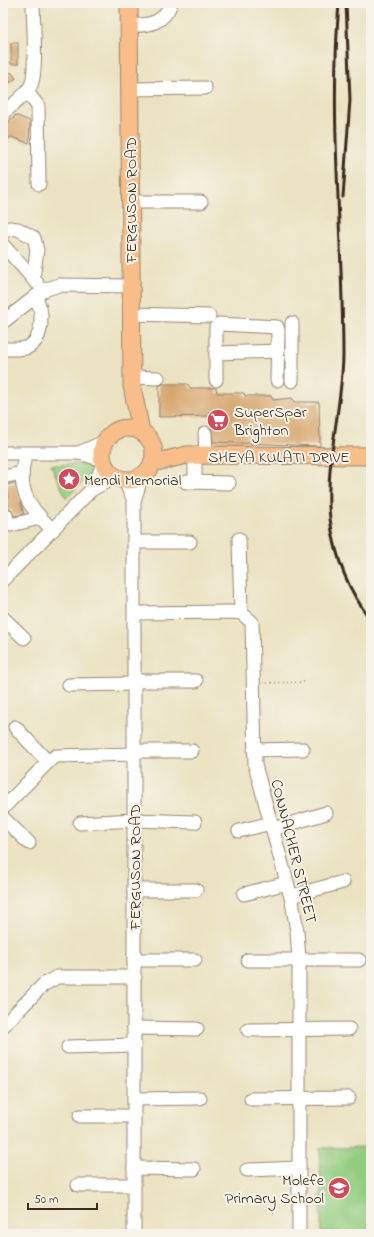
<svg xmlns="http://www.w3.org/2000/svg" width="374" height="1237" font-family="'Indie Flower',sans-serif">
<style>
.green{fill:#92cc80;stroke:#667b4f}
.building{fill:#d7a66e}
.lines{fill:none;stroke-linecap:round;stroke-linejoin:round}
.minor-tunnel{stroke:#c8bda0;stroke-width:13;stroke-dasharray:13 6;stroke-linecap:butt}
.minor-casing{stroke:#938670;stroke-width:15}
.major-casing{stroke:#938670;stroke-width:19}
.path{stroke:#938670;stroke-width:1.5;stroke-dasharray:1 3;stroke-linecap:butt}
.minor{stroke:#fff;stroke-width:13}
.major{stroke:#f8bd89;stroke-width:17}
.rail{stroke:#3b2a1e;stroke-width:3}
.labels{text-anchor:middle;stroke-width:4;stroke-linejoin:round;paint-order:stroke}
.street-label{font-size:16px;fill:#3b2a1e;stroke:#f7f3e8}
.poi-label{font-size:16px;fill:#3b2a1e;stroke:#f7f3e8;text-anchor:start}
</style>
<rect width="100%" height="100%" fill="#f7f3e8"/>
<filter id="ink" filterUnits="userSpaceOnUse"><feTurbulence type="fractalNoise" baseFrequency=".025" numOctaves="2"/><feDisplacementMap in="SourceGraphic" scale="8" xChannelSelector="R" yChannelSelector="G"/><feConvolveMatrix kernelMatrix="1 2 1 2 8 2 1 2 1" color-interpolation-filters="sRGB"/></filter>
<filter id="wash" filterUnits="userSpaceOnUse"><feTurbulence type="fractalNoise" baseFrequency=".012" numOctaves="4" result="noise"/><feDisplacementMap in="SourceGraphic" scale="16" xChannelSelector="R" yChannelSelector="G"/><feGaussianBlur stdDeviation="0.9" result="paint"/><feColorMatrix in="noise" values="0 0 0 0 0 0 0 0 0 0 0 0 0 0 0 0 0 1.4 0 .05"/><feComposite in="paint" operator="in"/></filter>
<g filter="url(#wash)">
<rect width="100%" height="100%" fill="#ebe2c1"/>
<g class="green">
<polygon points="90,464 94,472 66,498 51,465"/>
<polygon points="371,1147 371,1232 321,1233 320,1148"/>
</g>
<g id="blocks">
<g class="building">
<rect x="11" y="43" width="7" height="21"/>
<polygon points="11,72 16,78 3,88 3,79"/>
<polygon points="15,115 30,121 29,143 11,137 3,143 3,138 11,118 13,119"/>
<polygon points="163,384 188,384 190,388 216,388 217,393 244,393 245,396 271,396 273,400 292,398 294,402 319,402 320,446 213,442 210,416 159,417 159,386"/>
<polygon points="15,483 24,514 14,516 11,509 3,508 3,498 8,497 6,485"/>
</g>
</g>
</g>
<g filter="url(#ink)">
<use href="#blocks" fill-opacity="0" stroke="#938670" stroke-width="1"/>
<g class="lines">
<polyline class="minor-tunnel" points="3,503 6,515"/>
<g class="minor-casing">
<g id="minor">
<path d="M129,26C149,25 164,24 171,3"/>
<polyline points="130,89 205,88"/>
<polyline points="27,92 38,106 39,184"/>
<path d="M3,113C12,105 24,97 30,87C38,75 33,20 33,3"/>
<polyline points="130,202 201,202"/>
<polyline points="3,233 9,228 18,229 34,238 37,250 33,279"/>
<polyline points="3,245 37,283"/>
<polyline points="131,314 209,316"/>
<polyline points="3,322 44,290 59,285 131,286"/>
<path d="M3,349C11,349 21,350 28,347C44,339 44,309 35,297"/>
<polyline points="216,353 278,351"/>
<polyline points="132,377 158,378"/>
<polyline points="216,380 216,327 219,324 277,327 278,330 277,380"/>
<polyline points="292,381 292,323"/>
<polyline points="205,433 206,455"/>
<polyline points="3,453 79,453 103,460"/>
<polyline points="79,453 104,442"/>
<path d="M26,454C15,488 28,507 53,530"/>
<polyline points="195,455 195,482"/>
<polyline points="3,477 22,473"/>
<polyline points="124,479 134,501"/>
<polyline points="186,482 229,483"/>
<polyline points="94,488 103,463"/>
<polyline points="6,515 8,523 11,525 40,518"/>
<polyline points="239,539 241,613"/>
<polyline points="134,542 190,542"/>
<polyline points="3,580 91,490 115,477"/>
<polyline points="135,613 230,612 241,613 252,622 255,765 292,901 297,931 299,960 299,1234"/>
<polyline points="3,618 24,638"/>
<polyline points="135,681 196,681"/>
<polyline points="69,685 134,684"/>
<polyline points="15,727 48,762"/>
<polyline points="254,750 303,749"/>
<polyline points="134,751 192,751"/>
<polyline points="3,808 51,759 56,756 134,754"/>
<polyline points="3,818 29,843"/>
<polyline points="80,823 134,820 195,822"/>
<polyline points="273,829 326,813"/>
<polyline points="239,831 271,823"/>
<polyline points="134,890 196,890"/>
<polyline points="244,894 287,883"/>
<polyline points="291,896 343,882"/>
<polyline points="134,960 195,960"/>
<polyline points="248,960 359,960"/>
<polyline points="3,1026 43,985 57,977 135,977"/>
<polyline points="134,1028 197,1029"/>
<polyline points="248,1030 349,1029"/>
<polyline points="68,1047 134,1045"/>
<polyline points="134,1099 200,1098"/>
<polyline points="251,1099 349,1098"/>
<polyline points="80,1116 134,1116"/>
<polyline points="134,1168 194,1169"/>
<polyline points="247,1170 299,1168"/>
<polyline points="78,1185 134,1185"/>
<polyline points="134,1234 134,501 142,476"/>
</g>
</g>
<g class="major-casing">
<g id="major">
<polyline points="129,3 132,386 141,431"/>
<circle cx="128" cy="454" r="26"/>
<polyline points="152,463 187,455 371,456"/>
</g>
</g>
<polyline class="path" points="263,683 305,682"/>
<use href="#minor" class="minor"/>
<use href="#major" class="major"/>
<g class="rail">
<path d="M339,3C329,121 343,238 343,356C342,409 324,468 330,519C335,556 348,591 371,620"/>
<polyline points="343,197 350,100 346,3"/>
</g>
</g>
</g>
<defs>
<g id="supermarket-disc" transform="scale(1.15)"><circle r="9.5" fill="#d1495b" stroke="#f7f3e8"/><path d="M-6-5.5h2.5l.6 2H6L4.5 2H-2.5L-4.4-4H-6ZM-1.5 3.2a1.3 1.3 0 1 0 .1 0ZM3 3.2a1.3 1.3 0 1 0 .1 0Z" fill="#fff"/></g>
<g id="sight-disc" transform="scale(1.15)"><circle r="9.5" fill="#d1495b" stroke="#f7f3e8"/><path d="M0-6L1.8-2.2L6-1.7L2.9 1.2L3.7 5.4L0 3.3L-3.7 5.4L-2.9 1.2L-6-1.7L-1.8-2.2Z" fill="#fff"/></g>
<g id="school-disc" transform="scale(1.15)"><circle r="9.5" fill="#d1495b" stroke="#f7f3e8"/><path d="M0-5L7-2L0 1L-7-2ZM-4 1L0 2.5L4 1V4Q0 6-4 4Z" fill="#fff"/></g>
</defs>
<g fill-rule="evenodd">
<use href="#supermarket-disc" x="218" y="420"/>
<use href="#sight-disc" x="69" y="479"/>
<use href="#school-disc" x="339" y="1188"/>
</g>
<g class="labels">
<g class="street-label">
<text transform="translate(130 200) rotate(-90)" y="6">FERGUSON ROAD</text>
<text x="279" y="462">SHEYA KULATI DRIVE</text>
<text transform="translate(295 851) rotate(76)" y="6">CONNACHER STREET</text>
<text transform="translate(134 867) rotate(-90)" y="6">FERGUSON ROAD</text>
</g>
<g class="poi-label">
<text x="234" y="417">SuperSpar<tspan x="234" dy="18">Brighton</tspan></text>
<text x="84" y="485">Mendi Memorial</text>
<text x="324" y="1185" text-anchor="end">Molefe<tspan x="324" dy="18">Primary School</tspan></text>
</g>
</g>
<rect width="374" height="1237" fill="none" stroke="#f7f3e8" stroke-width="16"/>
<path d="M28 1203v6h69v-6" fill="none" stroke="#3b2a1e" stroke-width="2"/>
<text x="34" y="1203" font-size="12" fill="#3b2a1e" stroke="#f7f3e8" stroke-width="3" paint-order="stroke">50 m</text>
</svg>
